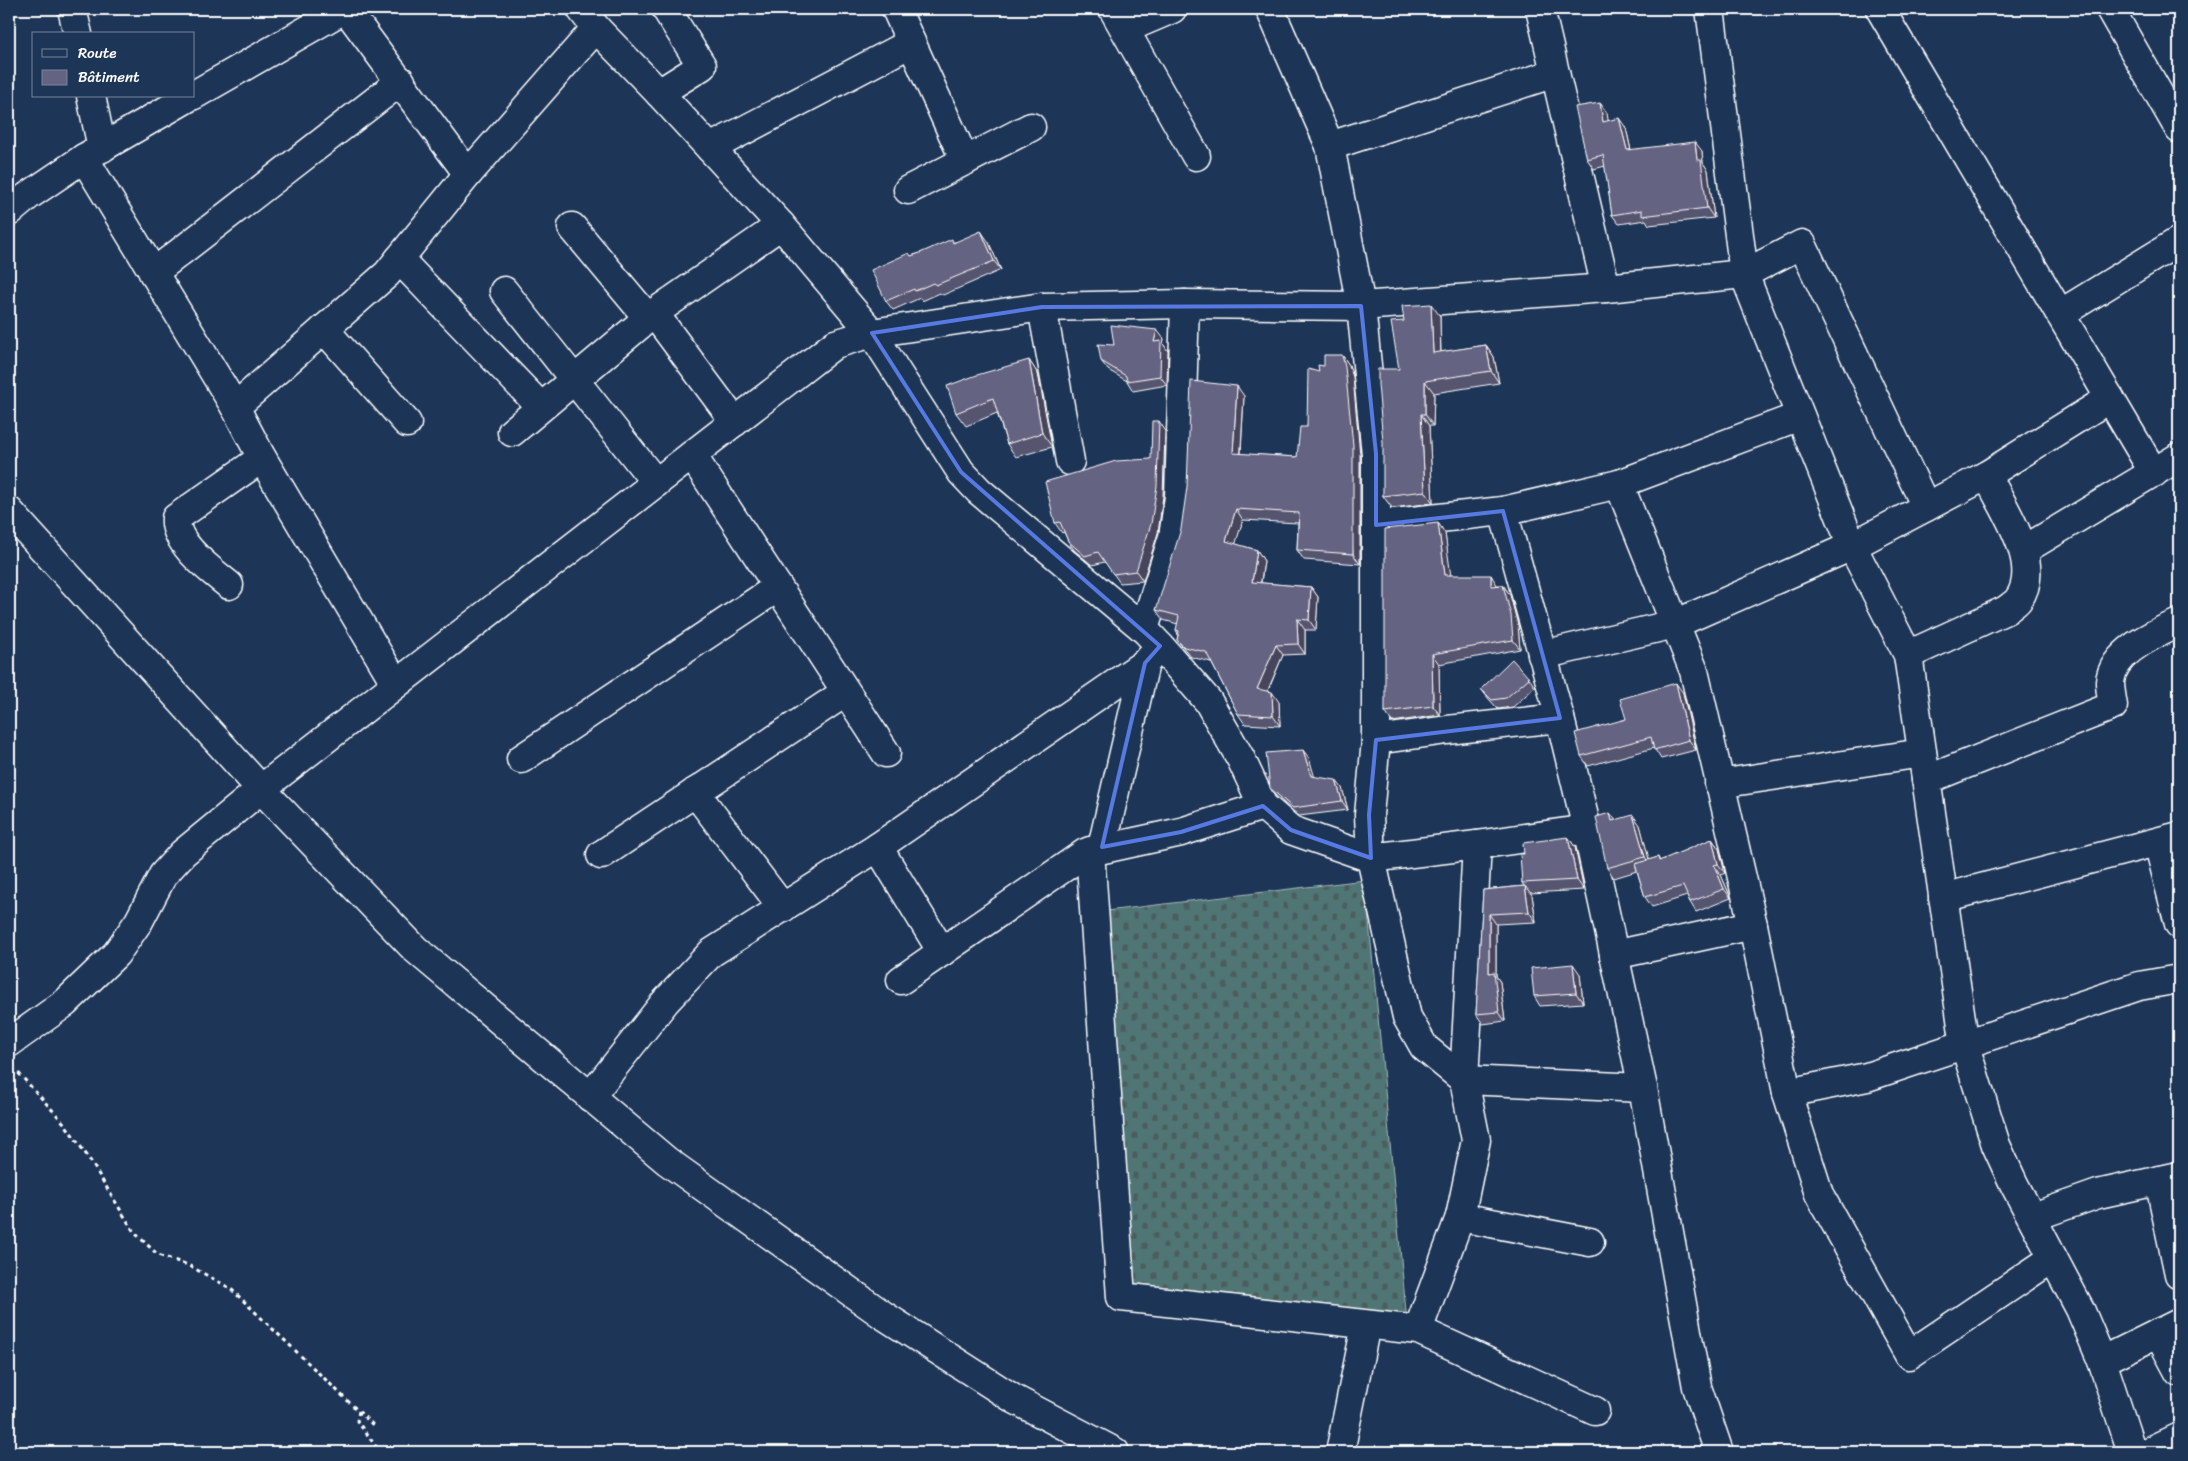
<svg xmlns="http://www.w3.org/2000/svg" width="2188" height="1461" font-family="Sriracha,sans-serif">
<style>
.cemetery{fill:url(#cemetery-stones);stroke:#a7baba}
.lines{fill:none;stroke-linecap:round;stroke-linejoin:round}
.minor-casing{stroke:#fff;stroke-width:31}
.tertiary-casing{stroke:#fff;stroke-width:31}
.path{stroke:#fff;stroke-width:3;stroke-dasharray:4 4;stroke-linecap:butt}
.minor{stroke:#1d3557;stroke-width:28}
.tertiary{stroke:#1d3557;stroke-width:28}
.wall{fill:#575570;stroke:#fff}
.shaded-wall{fill:#47455b;stroke:#fff}
.building{fill:#656382;stroke:#fff}
.marked{fill:none;stroke:#567ae2;stroke-width:4;stroke-linejoin:round}
</style>
<defs>
<pattern id="cemetery-stones" width="16" height="16" patternUnits="userSpaceOnUse" patternTransform="scale(1.25)"><rect width="16" height="16" fill="#4f7475"/><path d="M2 7V4a2 2 0 0 1 4 0v3zM10 15v-3a2 2 0 0 1 4 0v3z" fill="#4d5c5c"/></pattern>
</defs>
<rect width="100%" height="100%" fill="#1d3557"/>
<filter id="ink" filterUnits="userSpaceOnUse"><feTurbulence type="fractalNoise" baseFrequency=".02" numOctaves="2"/><feDisplacementMap in="SourceGraphic" scale="10" xChannelSelector="R" yChannelSelector="G"/><feConvolveMatrix kernelMatrix="1 2 1 2 8 2 1 2 1" color-interpolation-filters="sRGB"/></filter>
<g filter="url(#ink)">
<polygon class="cemetery" points="1365,880 1407,1322 1128,1289 1106,911"/>
<g class="lines">
<g class="minor-casing">
<g id="minor">
<polyline points="72,9 78,34"/>
<polyline points="346,9 468,174"/>
<polyline points="581,9 596,28 659,93 781,225 872,333 961,472 979,491 1144,629 1160,646 1208,701 1241,759 1263,806 1291,830 1371,858 1477,845 1587,829"/>
<polyline points="896,9 965,161"/>
<polyline points="1113,9 1196,156"/>
<polyline points="1270,9 1330,146 1361,306 1376,454 1376,740 1369,815 1371,858 1407,1017 1424,1047 1464,1080 1643,1088"/>
<polyline points="1540,9 1606,288"/>
<polyline points="1710,9 1744,274 1852,546 1908,655 1965,1046 1996,1145 2014,1184 2080,1309 2102,1361 2132,1452"/>
<polyline points="1880,9 2154,473"/>
<polyline points="2110,9 2179,129"/>
<polyline points="1125,29 1172,9"/>
<polyline points="659,93 702,66 666,9"/>
<polyline points="194,95 344,9"/>
<polyline points="91,96 102,148"/>
<polyline points="1330,146 1555,73"/>
<polyline points="710,148 911,43"/>
<polyline points="84,158 235,407 262,458 396,684"/>
<polyline points="908,190 1031,127"/>
<polyline points="9,212 28,196 84,158 191,96"/>
<polyline points="572,227 648,318"/>
<polyline points="399,259 541,407"/>
<polyline points="153,273 401,81"/>
<polyline points="504,291 656,483"/>
<polyline points="1042,307 1070,461"/>
<polyline points="654,313 735,422"/>
<polyline points="2060,314 2179,241"/>
<polyline points="324,329 407,423"/>
<polyline points="235,407 387,274 468,174 596,28"/>
<polyline points="512,432 654,313 781,225"/>
<polyline points="692,455 886,753"/>
<polyline points="1619,484 1694,671 1753,925 1787,1093 1819,1194 1909,1355 2053,1258"/>
<polyline points="1503,511 1560,718 1587,829 1643,1088 1697,1387 1719,1452"/>
<polyline points="1376,525 1503,511 1619,484 1800,416"/>
<polyline points="2024,550 2179,457"/>
<path d="M229,585C212,571 173,543 176,518L262,458"/>
<polyline points="1144,629 1173,537 1179,497 1185,304"/>
<polyline points="1542,655 1675,624 1852,546 1987,475 2110,398"/>
<path d="M1908,655L2006,610C2009,607 2015,604 2018,600C2044,564 2003,509 1987,475"/>
<polyline points="1376,740 1447,730 1560,718"/>
<polyline points="521,759 778,587"/>
<path d="M1926,780L2113,706C2112,699 2110,690 2110,682C2112,652 2155,633 2179,623"/>
<polyline points="1719,784 1922,753"/>
<polyline points="695,792 783,908"/>
<polyline points="2158,842 2179,924"/>
<polyline points="878,847 942,952"/>
<polyline points="1102,847 1145,663"/>
<polyline points="1090,851 1121,1297 1418,1330 1595,1411"/>
<polyline points="601,855 846,692"/>
<polyline points="1943,898 2179,836"/>
<polyline points="1614,955 1753,925"/>
<polyline points="901,980 1085,853 1181,832 1263,806"/>
<polyline points="9,1043 65,1003 116,954 139,921 163,875 183,853 261,789 835,344 872,333 1042,307 1185,304 1361,306 1606,288 1744,274 1802,244 1926,507"/>
<polyline points="1787,1093 1867,1077 2139,986 2179,979"/>
<polyline points="590,1097 665,1002 711,953 878,847 1145,663 1160,646"/>
<polyline points="2159,1180 2179,1274"/>
<polyline points="1460,1217 1590,1242"/>
<polyline points="2033,1217 2098,1194 2179,1176"/>
<polyline points="1418,1330 1460,1217 1476,1140 1464,1080 1477,845"/>
<polyline points="2158,1333 2179,1372"/>
<polyline points="2102,1361 2179,1323"/>
<polyline points="1340,1452 1366,1325"/>
<polyline points="2147,1452 2179,1437"/>
</g>
</g>
<g class="tertiary-casing">
<polyline id="tertiary" points="9,511 261,789 415,949 667,1161 883,1315 1014,1399 1115,1452"/>
</g>
<g class="path">
<polyline points="13,1067 65,1124 88,1157 134,1232 158,1255 188,1265 230,1288 374,1426"/>
<polyline points="359,1411 357,1421 380,1452"/>
</g>
<use href="#minor" class="minor"/>
<use href="#tertiary" class="tertiary"/>
</g>
<g class="wall">
<polygon points="1600,103 1607,113 1608,121 1626,128 1631,150 1702,151 1703,163 1708,170 1714,218 1649,225 1646,220 1619,224 1612,215 1605,166 1594,169 1587,159"/>
<polygon points="988,241 1001,270 943,295 940,293 922,301 920,298 893,310 886,301 911,256 954,242"/>
<polygon points="1440,316 1441,352 1486,345 1494,357 1499,383 1434,393 1433,426 1429,426 1433,503 1392,508 1383,496 1399,369 1404,321"/>
<polygon points="1164,339 1163,344 1168,351 1167,385 1133,391 1127,381 1108,370 1101,361 1114,345"/>
<polygon points="1342,355 1349,365 1353,377 1360,455 1360,564 1304,560 1297,550 1298,523 1243,520 1235,544 1257,550 1264,561 1261,583 1311,587 1318,597 1316,630 1305,630 1305,654 1283,655 1268,691 1279,702 1280,726 1245,724 1238,714 1211,662 1191,657 1177,640 1178,634 1176,630 1178,624 1163,620 1156,610 1244,396 1241,454 1297,457 1307,427 1319,372 1324,366"/>
<polygon points="1029,360 1038,374 1052,447 1016,457 1007,444 997,413 966,426 956,413"/>
<polygon points="1165,430 1163,496 1158,533 1143,581 1120,583 1105,562 1092,565 1074,550 1068,541 1064,532 1062,533 1055,523 1151,459"/>
<polygon points="1438,523 1445,533 1450,575 1497,585 1503,585 1510,595 1518,625 1520,649 1439,664 1440,715 1392,722 1385,712"/>
<polygon points="1529,678 1535,687 1513,707 1498,709 1488,698 1481,689"/>
<polygon points="1683,693 1696,750 1661,759 1654,748 1588,766 1581,756 1626,719"/>
<polygon points="1309,758 1314,777 1342,788 1348,810 1299,816 1276,796 1270,788"/>
<polygon points="1610,813 1615,820 1640,825 1649,860 1658,857 1660,861 1712,839 1719,849 1725,873 1721,875 1731,898 1696,912 1690,902 1687,896 1652,907 1645,897 1637,871 1614,878 1607,868"/>
<polygon points="1568,837 1575,847 1584,890 1530,893 1532,895 1536,922 1496,924 1496,976 1500,982 1505,1021 1483,1024 1476,1014 1483,890 1524,886 1522,883 1524,854"/>
<polygon points="1580,974 1583,1003 1540,1006 1534,996"/>
</g>
<g class="shaded-wall">
<polygon points="1600,103 1607,113 1610,132 1603,122"/>
<polygon points="1619,118 1626,128 1633,160 1627,150"/>
<polygon points="1695,142 1702,151 1703,163 1708,170 1714,218 1707,208 1697,160"/>
<polygon points="981,231 988,241 1001,270 994,261"/>
<polygon points="1431,304 1440,316 1441,364 1433,353"/>
<polygon points="1157,330 1164,339 1163,344 1168,351 1167,385 1160,376 1154,342"/>
<polygon points="1486,345 1494,357 1499,383 1491,371"/>
<polygon points="1342,355 1349,365 1353,377 1360,455 1360,564 1353,554"/>
<polygon points="1029,360 1038,374 1052,447 1042,433"/>
<polygon points="1425,381 1434,393 1433,426 1425,414"/>
<polygon points="1237,386 1244,396 1240,464 1233,453"/>
<polygon points="1421,414 1429,426 1433,503 1425,491"/>
<polygon points="1159,421 1165,430 1163,496 1158,533 1143,581 1136,571"/>
<polygon points="1236,509 1243,520 1233,552 1226,541"/>
<polygon points="1438,523 1445,533 1452,584 1445,575"/>
<polygon points="1257,550 1264,561 1259,593 1252,582"/>
<polygon points="1491,575 1497,585 1498,596 1491,586"/>
<polygon points="1503,585 1510,595 1518,625 1520,649 1513,640"/>
<polygon points="1311,587 1318,597 1316,630 1309,620"/>
<polygon points="1297,619 1305,630 1305,654 1298,644"/>
<polygon points="1276,645 1283,655 1264,699 1257,689"/>
<polygon points="1432,654 1439,664 1440,715 1433,706"/>
<polygon points="1676,683 1683,693 1696,750 1689,740"/>
<polygon points="1272,692 1279,702 1280,726 1273,716"/>
<polygon points="1303,750 1309,758 1317,785 1311,776"/>
<polygon points="1336,780 1342,788 1348,810 1342,801"/>
<polygon points="1610,813 1617,822 1612,821"/>
<polygon points="1633,815 1640,825 1651,867 1645,857"/>
<polygon points="1568,837 1575,847 1584,890 1577,880"/>
<polygon points="1712,839 1719,849 1725,873 1718,864"/>
<polygon points="1714,865 1721,875 1731,898 1724,889"/>
<polygon points="1525,886 1532,895 1536,922 1529,912"/>
<polygon points="1489,914 1496,924 1496,976 1500,982 1505,1021 1499,1012 1489,973"/>
<polygon points="1573,964 1580,974 1583,1003 1576,993"/>
</g>
<g class="building">
<polygon points="1600,103 1603,122 1619,118 1627,150 1695,142 1697,160 1701,160 1707,208 1642,216 1642,210 1612,215 1603,155 1587,159 1575,107"/>
<polygon points="981,231 994,261 936,285 933,283 915,291 914,289 886,301 871,270 909,253 911,256 920,253 952,239 953,243"/>
<polygon points="1431,304 1433,353 1486,345 1491,371 1425,381 1425,414 1421,414 1425,491 1383,496 1383,442 1378,384 1378,369 1399,369 1391,322 1404,321 1402,306"/>
<polygon points="1111,325 1157,330 1154,342 1161,341 1160,376 1127,381 1126,376 1101,361 1098,344 1114,345"/>
<polygon points="1324,355 1342,355 1345,367 1353,445 1353,554 1297,550 1299,513 1236,509 1226,541 1257,550 1252,582 1311,587 1309,620 1297,619 1298,644 1276,645 1257,689 1272,692 1273,716 1238,714 1206,652 1184,647 1177,640 1179,631 1176,630 1179,616 1156,610 1181,529 1187,487 1191,381 1237,386 1233,453 1297,457 1300,427 1307,427 1308,369 1319,372 1318,365 1324,366"/>
<polygon points="1029,360 1042,433 1007,444 993,398 956,413 947,386 977,375"/>
<polygon points="1152,421 1159,421 1157,486 1151,524 1136,571 1113,574 1098,552 1085,556 1068,541 1060,522 1055,523 1045,482 1116,461 1151,459"/>
<polygon points="1438,523 1445,575 1491,575 1491,586 1503,585 1511,615 1513,640 1432,654 1433,706 1385,712 1385,529"/>
<polygon points="1512,659 1529,678 1506,698 1492,700 1481,689"/>
<polygon points="1676,683 1689,740 1654,750 1651,737 1581,756 1575,733 1626,719 1620,699"/>
<polygon points="1303,750 1311,776 1336,780 1342,801 1293,808 1270,788 1266,753"/>
<polygon points="1610,813 1612,821 1633,815 1645,857 1607,868 1596,817"/>
<polygon points="1568,837 1577,880 1522,883 1520,854 1524,854 1523,843"/>
<polygon points="1712,839 1718,864 1714,865 1724,889 1690,902 1683,886 1645,897 1635,864 1658,857 1659,861"/>
<polygon points="1525,886 1529,912 1489,914 1489,973 1494,972 1499,1012 1476,1014 1483,890"/>
<polygon points="1573,964 1576,993 1534,996 1531,968"/>
</g>
</g>
<path class="marked" d="M1361,306L1376,454V525L1503,511L1560,718L1376,740L1369,815L1371,858L1291,830L1263,806L1181,832L1102,847L1145,663L1160,646L961,472L872,333L1042,307Z"/>
<rect width="2188" height="1461" fill="none" stroke="#1d3557" stroke-width="30"/>
<rect x="15" y="15" width="2158" height="1431" fill="none" stroke="#fff" stroke-width="2" filter="url(#ink)"/>
<rect x="32" y="32" width="162" height="65" fill="#1d3557" stroke="#77869a"/>
<rect x="42" y="49" width="25" height="8" fill="#1d3557" stroke="#77869a"/>
<text x="78" y="58" font-size="15" fill="#ffffff">Route</text>
<rect x="42" y="70" width="25" height="15" fill="#656382" stroke="#77869a"/>
<text x="78" y="82" font-size="15" fill="#ffffff">Bâtiment</text>
</svg>
